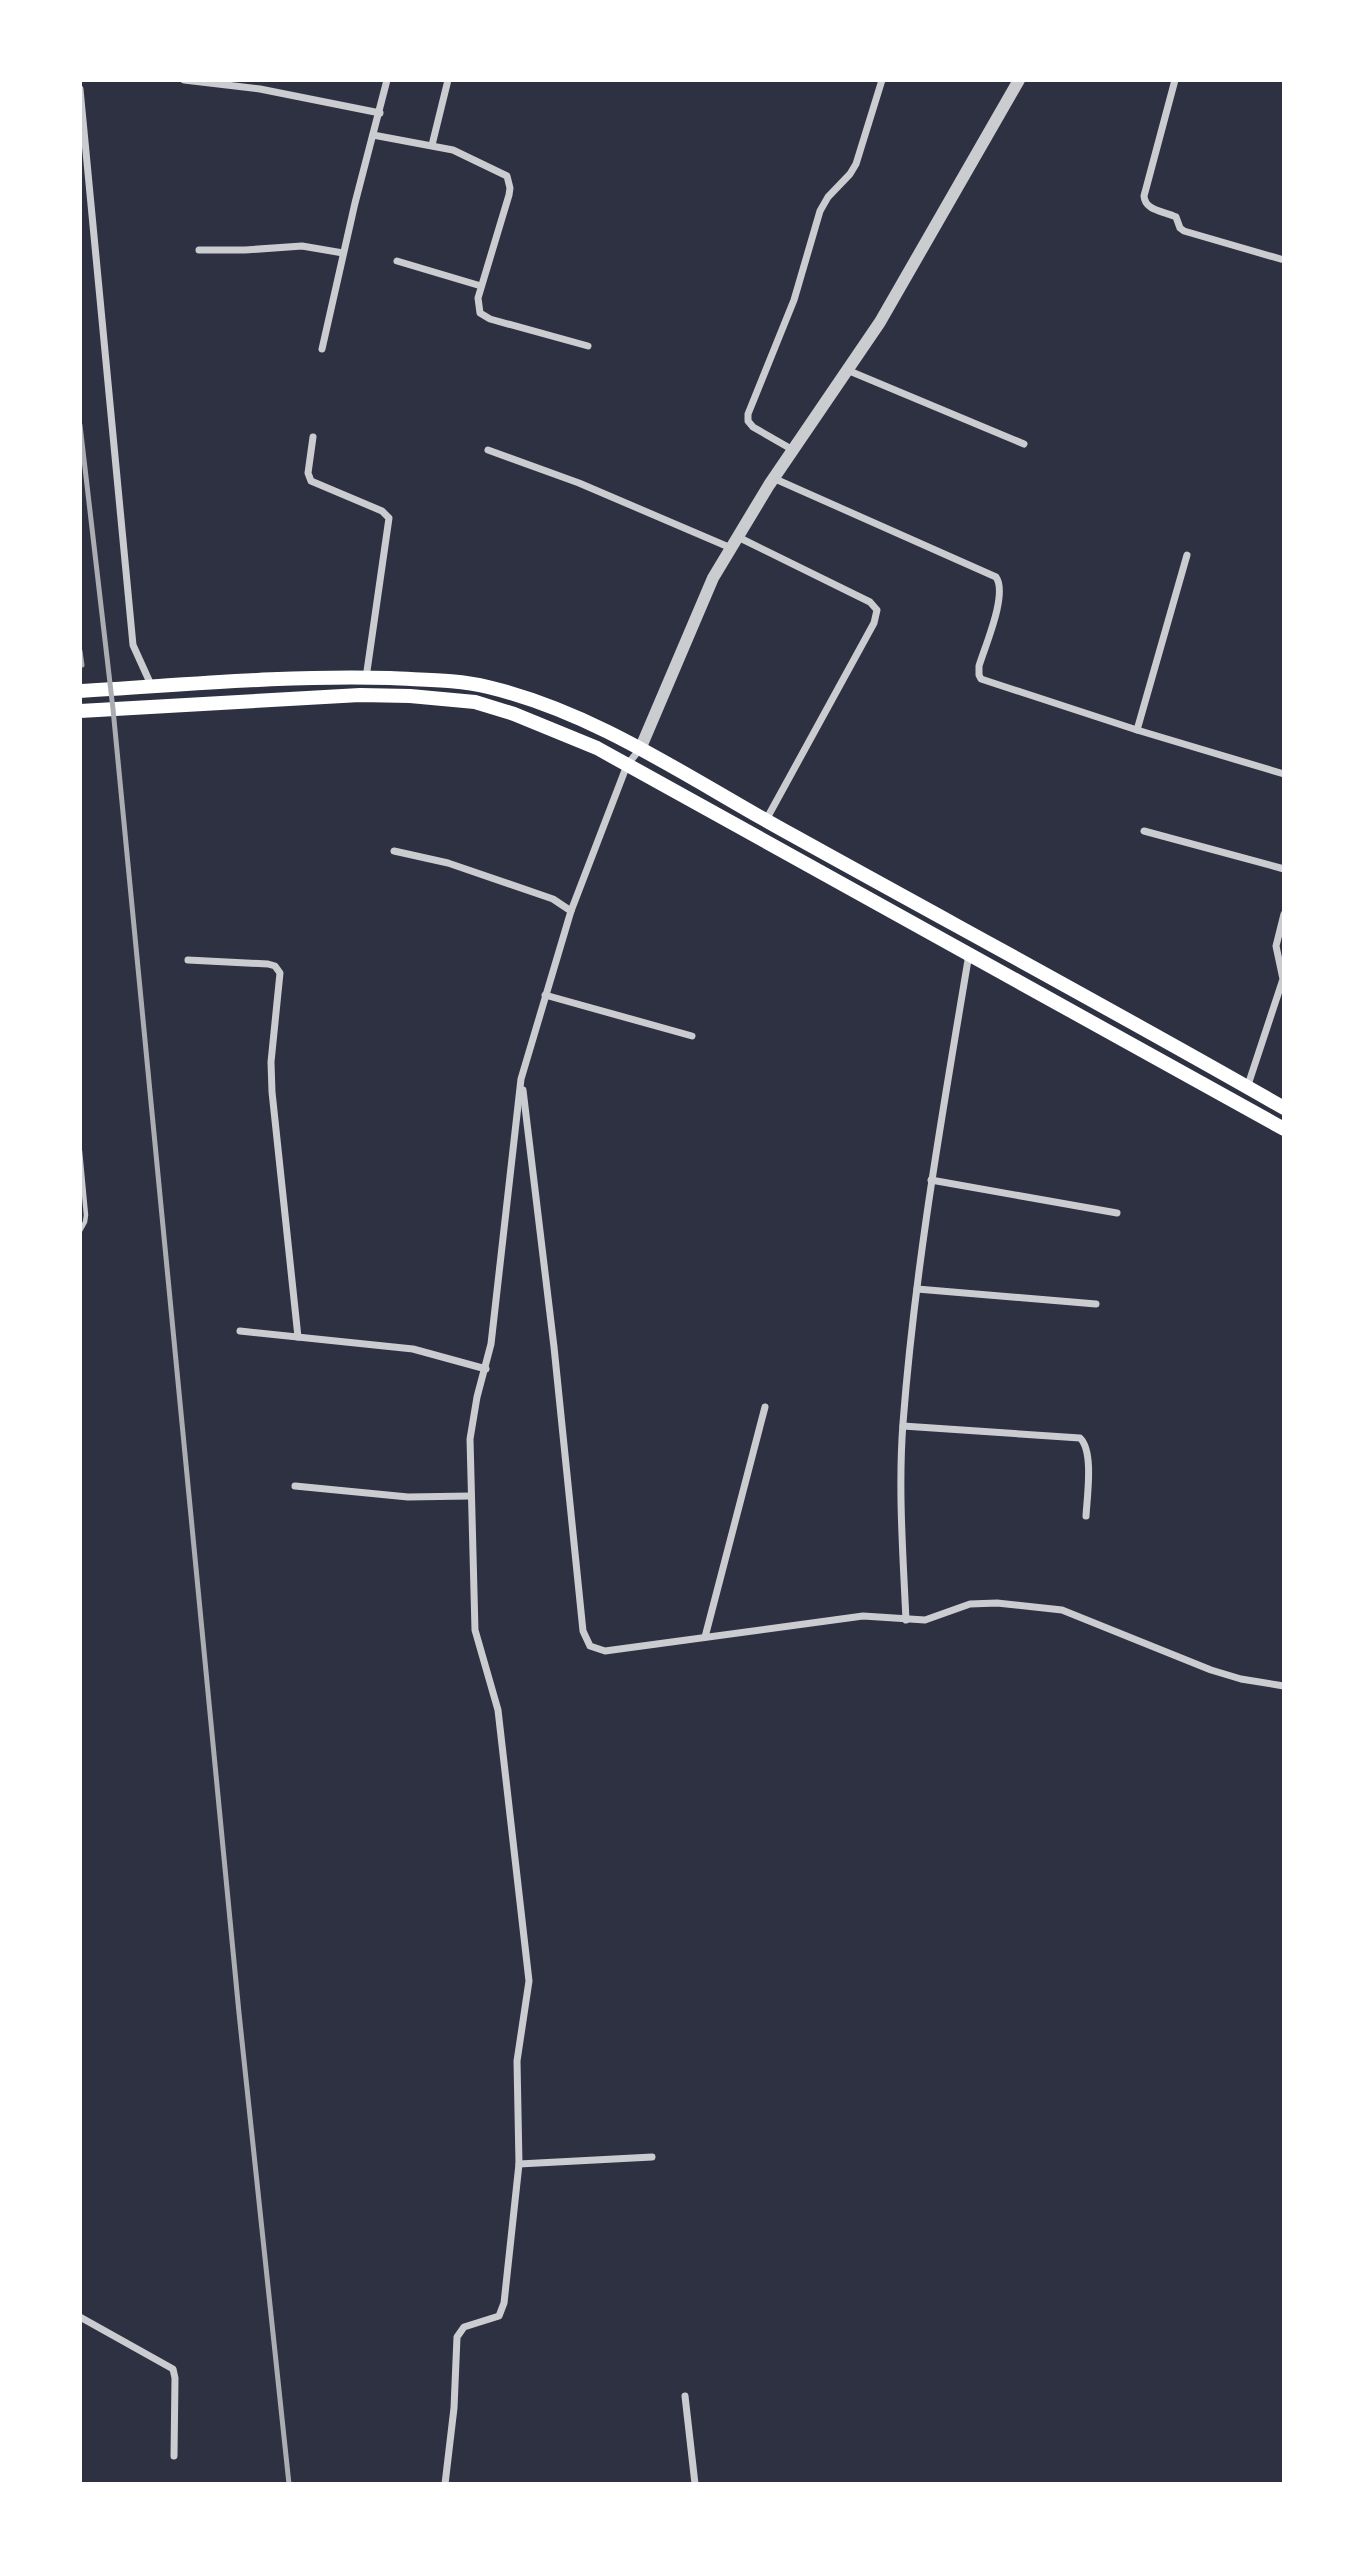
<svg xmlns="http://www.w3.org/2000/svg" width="1364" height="2564" font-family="'Noto Serif',serif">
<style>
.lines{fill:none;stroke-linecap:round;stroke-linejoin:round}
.service{stroke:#caccd0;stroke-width:4.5}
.minor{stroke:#caccd0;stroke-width:7}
.tertiary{stroke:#caccd0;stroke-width:12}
.secondary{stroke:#fff;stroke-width:14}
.rail{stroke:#abadb3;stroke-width:5}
</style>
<rect width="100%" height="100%" fill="#2d3142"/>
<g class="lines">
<polyline class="service" points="80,1151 86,1215 85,1222 80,1231"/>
<g class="minor">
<polyline points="184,80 260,89 380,113"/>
<path d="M1175,80L1144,196C1145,211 1164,211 1176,217L1180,228L1184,231L1284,260"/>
<polyline points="80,89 133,645 152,687"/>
<polyline points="373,135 453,150 507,176 510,188 509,195 478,298 480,313 490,319 588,346"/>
<polyline points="432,145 448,80"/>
<polyline points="199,250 245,250 302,246 343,253"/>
<polyline points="397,261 481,286"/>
<polyline points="322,349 355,203 387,80"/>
<polyline points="847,370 1024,444"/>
<polyline points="313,437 308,473 311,481 382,511 389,518 366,678"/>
<polyline points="488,450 579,483 731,548"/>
<polyline points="793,450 753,427 748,421 748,414 794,300 820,211 828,197 850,174 856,164 882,80"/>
<path d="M773,478L996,577C1008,594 985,646 979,666V675L981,679L1137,730L1284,774"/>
<polyline points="738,537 870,602 877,610 874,623 766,820"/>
<polyline points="1137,730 1187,555"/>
<polyline points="1144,831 1284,869"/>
<polyline points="394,851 448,863 553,899 571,911"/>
<polyline points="188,960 268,964 275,966 280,973 271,1062 272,1092 298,1337"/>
<polyline points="545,995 692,1036"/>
<polyline points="1247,1088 1283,979 1276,946 1284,914"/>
<polyline points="523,1090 554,1347 583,1631 590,1646 605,1651 863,1616 925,1620 970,1604 997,1603 1062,1610 1211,1670 1241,1679 1284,1686"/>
<polyline points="931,1180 1117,1213"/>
<polyline points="917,1289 1096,1304"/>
<polyline points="240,1331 413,1349 486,1369"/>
<path d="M903,1426L1080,1438C1094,1451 1087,1497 1086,1516"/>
<polyline points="295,1486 408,1497 470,1496"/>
<path d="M906,1620C903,1555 898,1488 903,1423C915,1266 943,1110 969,954"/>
<polyline points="705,1637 765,1407"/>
<polyline points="519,2164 652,2157"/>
<polyline points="80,2317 173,2369 175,2378 174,2456"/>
<polyline points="685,2396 695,2484"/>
<polyline points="445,2484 454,2408 457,2337 464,2327 499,2316 504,2303 519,2164 517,2061 529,1981 498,1710 475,1630 470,1439 477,1397 491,1344 521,1079 571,911 627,765 640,749"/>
</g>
<polyline class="tertiary" points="641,747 713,578 769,485 880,322 1019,80"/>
<g class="secondary">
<path d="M80,691C183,685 287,675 390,678C422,680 456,679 488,687C600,714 694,782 794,836C958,927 1122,1015 1284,1108"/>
<polyline points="80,711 360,695 410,696 475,702 514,714 597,748 1284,1129"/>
</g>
<g class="rail">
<polyline points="80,425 113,709 239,2013 289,2484"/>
<polyline points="80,651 82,665"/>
</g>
</g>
<rect width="1364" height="2564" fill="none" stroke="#ffffff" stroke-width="164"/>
</svg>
